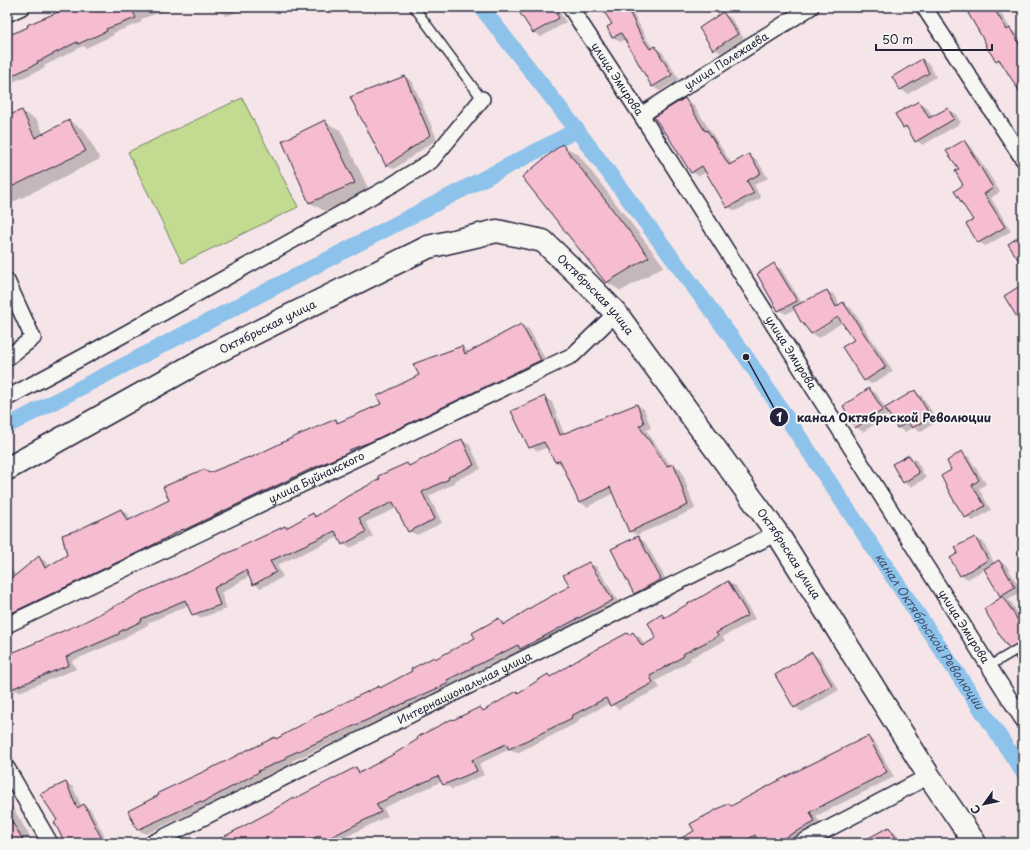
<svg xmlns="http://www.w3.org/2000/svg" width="1030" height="850" font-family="'Playpen Sans',sans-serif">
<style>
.green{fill:#c3db91;stroke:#727e66}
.shadow{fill:#0003;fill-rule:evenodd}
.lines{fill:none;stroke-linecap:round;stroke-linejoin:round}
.canal{stroke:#8dc2ea;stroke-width:16}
.building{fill:#f6bdd1;stroke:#22223b}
.lane-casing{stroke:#22223b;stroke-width:11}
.street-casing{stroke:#22223b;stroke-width:18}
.secondary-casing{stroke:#22223b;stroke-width:25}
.lane{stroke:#f6f6f2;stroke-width:8}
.street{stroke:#f6f6f2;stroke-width:15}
.secondary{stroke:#f6f6f2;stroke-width:22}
.labels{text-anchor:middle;stroke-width:4;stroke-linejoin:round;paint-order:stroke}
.street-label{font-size:11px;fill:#22223b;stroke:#f6f6f2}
.water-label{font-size:12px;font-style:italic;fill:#425270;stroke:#f6f6f2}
.leader{fill:none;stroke:#22223b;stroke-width:1.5}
.callout-dot{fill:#22223b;stroke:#f6f6f2;stroke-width:1.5}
.mark-label{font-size:12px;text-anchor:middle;font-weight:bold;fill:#fff}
.callout-label{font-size:12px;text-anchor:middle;font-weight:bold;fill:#22223b;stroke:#f6f6f2;stroke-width:4;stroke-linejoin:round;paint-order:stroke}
</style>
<rect width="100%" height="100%" fill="#f6e5e8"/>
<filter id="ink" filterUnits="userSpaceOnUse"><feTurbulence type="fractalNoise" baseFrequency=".025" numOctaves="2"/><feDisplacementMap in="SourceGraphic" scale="8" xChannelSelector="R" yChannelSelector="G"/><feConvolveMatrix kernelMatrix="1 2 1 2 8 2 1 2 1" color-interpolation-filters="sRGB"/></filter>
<g filter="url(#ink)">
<polygon class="green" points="242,98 298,207 182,263 128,152"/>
<g class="shadow">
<polygon points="72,7 175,7 141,19 142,22 113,33 114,35 86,48 83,46 44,66 45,68 13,82 7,79 7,37"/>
<polygon points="218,7 249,7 227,16 220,12"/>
<polygon points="520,7 556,7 566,22 541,37 534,32"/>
<polygon points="602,7 630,7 648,41 653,48 655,48 662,52 679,79 660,91 653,87 626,39 620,42 613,37 608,28 614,25"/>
<polygon points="966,7 997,7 1012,31 1017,34 1023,44 1023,48 1013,33 1011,32 1023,52 1023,95 1004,65 996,60"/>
<polygon points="723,13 731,18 744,39 721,53 714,49"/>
<polygon points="922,60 930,65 936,77 908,94 900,89"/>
<polygon points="405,77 412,81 437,139 394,169 387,165"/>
<polygon points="685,99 693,104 732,164 749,156 757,160 768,178 754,185 761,198 735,211 728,207 707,172 699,176 691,172 669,135 665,133"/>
<polygon points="919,102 926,106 933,117 948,109 955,113 961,123 923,145 916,141 909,130 904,127"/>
<polygon points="22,112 37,120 44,135 69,121 84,130 100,159 7,205 7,117"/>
<polygon points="325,122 340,130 370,192 325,211 310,203 283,142"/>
<polygon points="964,141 971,146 1000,192 991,198 1011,231 986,246 978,242 975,220 960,169"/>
<polygon points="563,146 578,154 664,266 621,291 606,282"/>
<path d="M774,265L781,269L802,303L827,291L835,295L840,306L843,304L851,308L893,371L872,384L864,380L856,340L843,322L819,338L811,334L796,309L786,314L779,310ZM842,313L843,315L813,334V332Z"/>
<polygon points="7,318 11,327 7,329"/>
<polygon points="521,325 529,329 548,364 7,623 7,561 16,576 39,558 47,562 49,567 68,555 81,530 121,510 128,514 131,520 171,501 204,470 210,474 251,459 335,420 340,423 382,405 420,376 462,347 470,353"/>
<polygon points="869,389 876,393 886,409 915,392 922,396 938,421 920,432 913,427 905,432 898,428 890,414 863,432 856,427"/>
<polygon points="545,398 552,402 564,434 637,405 644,409 651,428 646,430 671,466 674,465 681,469 695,509 637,535 629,531 614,493 587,507 580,502 564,466 556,462 548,447 538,451 530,447"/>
<polygon points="462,440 470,445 481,469 454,481 455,483 429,496 442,523 417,535 409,531 397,508 366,522 373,537 350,548 343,544 339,537 277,565 283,577 261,588 254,584 250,576 221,593 227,609 200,618 193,614 189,605 148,623 148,625 125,637 126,638 72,661 76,669 19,692 16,690 7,695 7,656 84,623 192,572 226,554 227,554 285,527 287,528 313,514 318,516 407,464 411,466"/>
<polygon points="962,453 969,457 986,484 979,489 991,510 973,521 966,517 952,470"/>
<polygon points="909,456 916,460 926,478 911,487 903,482"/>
<polygon points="638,537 645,542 668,583 642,598 634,593"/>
<polygon points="975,538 983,542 995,564 999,561 1006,565 1022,592 1008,600 1011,602 1023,622 1023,648 1017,651 1010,647 985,609 1004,597 1001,595 985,569 968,579 960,575 959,553"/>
<polygon points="589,563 597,567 620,604 528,652 524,650 454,684 455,687 292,761 293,763 265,776 265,777 210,806 209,805 146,834 138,830 129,811 275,738 277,740 379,687 381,688 414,672 434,658 436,659 476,638 499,619 507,624 571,587"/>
<polygon points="728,582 736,586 755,619 723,637 725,641 690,658 691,660 656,681 660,688 618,709 610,703 578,720 579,722 517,753 510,749 479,764 484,775 452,789 444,784 443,781 383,808 388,816 333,843 329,843 324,840 319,843 214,843 271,813 294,799 295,799 356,768 363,772 454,721 480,708 485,711 519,694 548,676 552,677 627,634 630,635 633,633 641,638 645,645 657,638 662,615 666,618 696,600 697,601"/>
<polygon points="812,653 819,658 839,690 802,712 795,707 776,675"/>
<polygon points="868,738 875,742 894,777 816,816 822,826 789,843 760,843 760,841 757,843 674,843 696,832 729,804 733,806"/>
<polygon points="66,783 73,787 82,807 84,805 91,810 108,843 66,843 59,820"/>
<polygon points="7,798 34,843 7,843"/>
<polygon points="889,828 896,833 903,843 861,843"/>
</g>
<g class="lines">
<g class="canal">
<path id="s1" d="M481,7L577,130L746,357L1023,772"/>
<polyline points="7,426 577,130"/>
</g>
</g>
<g class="building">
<polygon points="70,7 131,7 136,18 106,29 107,31 78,44 77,42 37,62 38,63 7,78 7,36 28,27 27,25"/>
<polygon points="516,7 552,7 559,18 533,33"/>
<polygon points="601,7 627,7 641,36 650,49 655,46 672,75 652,87 621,33 612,38 607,27 612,24"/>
<polygon points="979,7 993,7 1007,30 1010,28 1023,50 1023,97 999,59 996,61 985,45 986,44 968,13"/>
<polygon points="723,12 738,34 713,50 699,28"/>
<polygon points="922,59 929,73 900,90 892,77"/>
<polygon points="405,76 430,135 386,166 350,97"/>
<polygon points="685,98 705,131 707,130 729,165 749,154 761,173 747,181 754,193 727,208 702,166 691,173 666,133 665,133 654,117"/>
<polygon points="919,101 929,118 948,108 954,119 915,142 906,126 903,128 895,114"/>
<polygon points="22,110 35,138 69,120 86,151 7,189 7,116"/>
<polygon points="325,120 355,183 309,203 282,141"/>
<polygon points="964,140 993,188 984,194 1005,227 978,243 966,224 973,220 954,191 963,185 955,171 959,169 946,151"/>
<polygon points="562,144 649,257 606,283 522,177"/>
<polygon points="1023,234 1023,267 1008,244"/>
<polygon points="774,263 797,301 778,311 757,274"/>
<polygon points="1023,284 1023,327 1004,296"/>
<polygon points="827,290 836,307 843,302 886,367 864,381 842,347 854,340 838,317 811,334 802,322 801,322 793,307"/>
<polygon points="521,324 541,360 370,442 349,450 350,452 311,469 184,530 183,529 143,550 7,615 7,582 39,556 45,568 67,555 62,535 80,529 121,509 127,521 169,500 163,487 204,469 209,473 249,457 250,458 296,436 336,419 337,423 381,404 377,396 419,375 413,364 462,346 465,354"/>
<polygon points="869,388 883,410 855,428 843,406"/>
<polygon points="915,390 931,417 912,428 908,422 897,428 885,408"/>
<polygon points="545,396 560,435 637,404 644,423 639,426 667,466 674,464 688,505 629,532 610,487 579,503 560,460 555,462 544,442 529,448 511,411"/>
<polygon points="462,439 474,465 448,477 449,479 422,492 435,519 408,532 393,502 359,518 366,532 342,545 335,531 270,561 276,572 253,585 246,570 214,588 220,605 192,615 185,600 141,619 142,621 119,632 119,634 66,657 69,665 11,689 7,680 7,655 84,622 142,592 191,571 226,553 226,554 285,526 286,528 313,513 315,517 348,496 380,479 378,476 407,463 409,466"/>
<polygon points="962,451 979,480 972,485 985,506 965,518 953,499 941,476 951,470 947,461"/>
<polygon points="909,455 919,473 903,483 892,464"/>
<polygon points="638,536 661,579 634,594 611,549"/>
<polygon points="975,537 988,560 960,576 950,558 958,553 955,547"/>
<polygon points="999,560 1015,587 1000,596 984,569"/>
<polygon points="589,562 613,600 520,649 518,645 447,680 449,683 285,757 286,759 258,771 259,772 202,803 201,801 137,830 128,811 159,795 158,793 224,762 249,749 249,750 275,737 276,739 317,716 379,686 380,688 412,671 411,669 434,657 435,659 475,638 472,633 499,618 503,625 535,605 570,586 563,575"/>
<polygon points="728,581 748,615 716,633 718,636 683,654 684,656 650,676 653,683 610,706 606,698 571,716 572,718 509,749 506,744 472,760 477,771 443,785 438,776 376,804 381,812 323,841 320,835 305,843 212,843 270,812 294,797 294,799 356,767 359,773 394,754 418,739 417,737 452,719 453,720 480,707 483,711 517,691 518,693 548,674 550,677 586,655 627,633 629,635 633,632 642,646 656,638 648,623 662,614 664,618 696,599 696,600"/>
<polygon points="1003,596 1023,629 1023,641 1009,648 1007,645 1006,645 984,609"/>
<polygon points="812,652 832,685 794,708 775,675"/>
<polygon points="1023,652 1023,672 1015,657"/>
<polygon points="868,736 887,772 810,812 815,822 774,843 759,843 755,835 742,843 672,843 694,831 690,824 729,803 731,806 789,775"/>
<polygon points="66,782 77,808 84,804 104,843 65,843 54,822 57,820 40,794"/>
<polygon points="7,814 25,843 7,843"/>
<polygon points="889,827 899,843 859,843"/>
</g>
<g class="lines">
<g class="lane-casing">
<g id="lane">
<polyline points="414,7 482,99"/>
<polyline points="989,666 1023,646"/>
</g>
</g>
<g class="street-casing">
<g id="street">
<path id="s2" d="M570,7L641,115L1023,720"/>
<polyline points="924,7 1023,159"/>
<polyline points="7,14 22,7"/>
<path id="s3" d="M641,115L811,7"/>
<polyline points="7,281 33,338 7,358"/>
<polyline points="7,398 96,350 392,185 431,161 482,99"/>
<path id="s4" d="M7,625L573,355L616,313"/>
<polyline points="7,768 50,843"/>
<path id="s5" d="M152,843L777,533"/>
<polyline points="801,843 929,776"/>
</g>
</g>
<g class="secondary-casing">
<g id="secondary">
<path id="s6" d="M7,469L211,355L428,247L497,231L543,241L587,283L616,313L777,533L929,776L975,843"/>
</g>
</g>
<use href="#lane" class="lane"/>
<use href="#street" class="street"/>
<use href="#secondary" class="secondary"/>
</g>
</g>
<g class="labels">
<g class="street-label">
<text dy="4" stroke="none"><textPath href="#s3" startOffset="101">улица Полежаева</textPath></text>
<text dy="4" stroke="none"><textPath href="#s2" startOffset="86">улица Эмирова</textPath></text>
<text dy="4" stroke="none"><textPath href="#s6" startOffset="669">Октябрьская улица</textPath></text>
<text dy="4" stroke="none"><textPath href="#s6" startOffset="297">Октябрьская улица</textPath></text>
<text dy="4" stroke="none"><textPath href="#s2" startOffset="410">улица Эмирова</textPath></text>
<text dy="4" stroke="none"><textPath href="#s4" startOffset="343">улица Буйнакского</textPath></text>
<text dy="4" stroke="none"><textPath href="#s6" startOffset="993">Октябрьская улица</textPath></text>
<text dy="4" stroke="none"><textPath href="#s2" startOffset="734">улица Эмирова</textPath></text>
<text dy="4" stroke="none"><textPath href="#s5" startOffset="349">Интернациональная улица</textPath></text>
</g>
<g class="water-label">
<text dy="4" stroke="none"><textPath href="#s1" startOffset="769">канал Октябрьской Революции</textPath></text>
</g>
</g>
<path class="leader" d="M746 357L779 417"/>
<g class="callout-dot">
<circle cx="746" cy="357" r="4"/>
<circle cx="779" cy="417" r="10"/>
</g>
<g class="mark-label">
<text x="779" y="422">1</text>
</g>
<g class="callout-label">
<text x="894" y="422">канал Октябрьской Революции</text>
</g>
<rect width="1030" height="850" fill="none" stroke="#f6f6f2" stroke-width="24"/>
<rect x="12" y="12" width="1006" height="826" fill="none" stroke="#22223b" stroke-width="1.5" filter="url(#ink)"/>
<g transform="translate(984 804) rotate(237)" stroke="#f6f6f2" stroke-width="3" paint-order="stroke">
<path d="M0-3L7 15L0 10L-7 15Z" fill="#22223b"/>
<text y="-6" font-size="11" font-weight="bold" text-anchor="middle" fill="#22223b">С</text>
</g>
<path d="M876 44v6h116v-6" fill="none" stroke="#22223b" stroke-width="2"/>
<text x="882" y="44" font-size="12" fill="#22223b" stroke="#f6f6f2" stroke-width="3" paint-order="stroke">50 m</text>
</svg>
